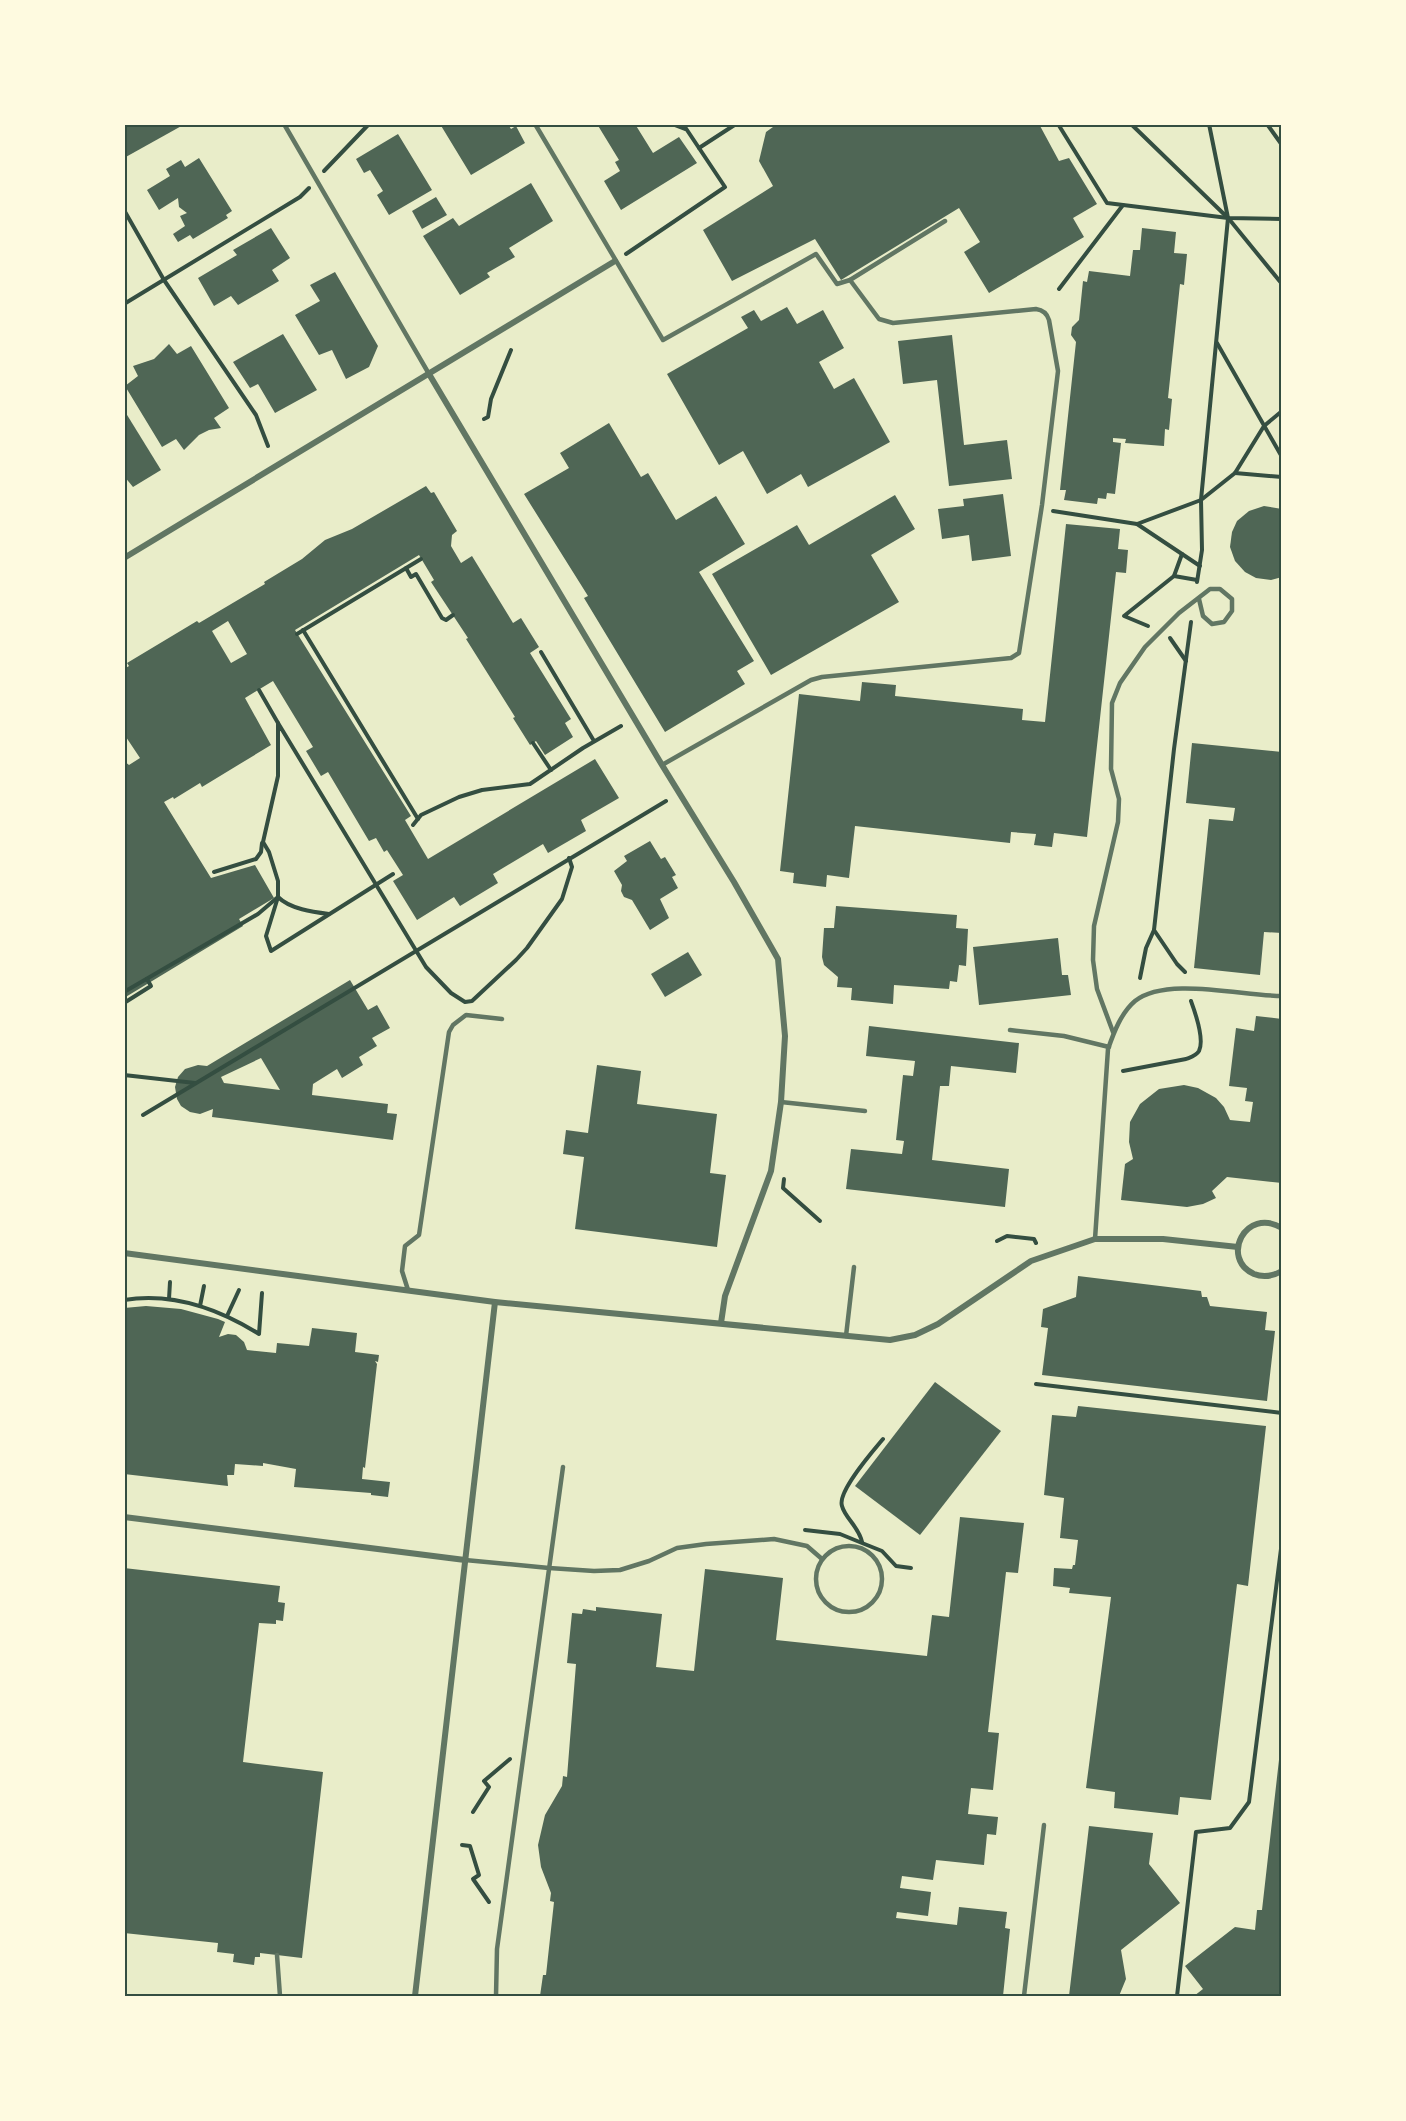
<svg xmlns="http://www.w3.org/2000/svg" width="1406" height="2121" font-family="'DM Sans',sans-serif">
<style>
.building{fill:#4f6655;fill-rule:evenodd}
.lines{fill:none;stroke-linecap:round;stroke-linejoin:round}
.path{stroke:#344e41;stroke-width:4}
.service{stroke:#617663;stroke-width:4.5}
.minor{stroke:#617663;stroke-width:6}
.neatline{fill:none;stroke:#344e41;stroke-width:2}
</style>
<rect width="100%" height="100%" fill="#e9edc9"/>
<g class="building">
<polygon points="124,124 185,124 124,158"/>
<polygon points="440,124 508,124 511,129 516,126 525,143 471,175"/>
<polygon points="597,124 635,124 653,153 679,137 697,163 621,210 604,181 620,171 615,162 619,160"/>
<polygon points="771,124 1039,124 1059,161 1069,158 1097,204 1073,218 1084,237 989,293 964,252 980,242 959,208 841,280 815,239 732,281 703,230 773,186 759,161 766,132 773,127"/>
<polygon points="398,134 432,190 389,215 377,195 383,191 370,170 364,173 356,159"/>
<polygon points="199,158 232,211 226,215 228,218 193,239 190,235 178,242 173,234 185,226 180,216 187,213 179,207 178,198 159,210 147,190 170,176 166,169 181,160 185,167"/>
<polygon points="531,183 553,221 509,248 515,257 487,273 490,277 460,295 423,236 453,218 459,226"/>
<polygon points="436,197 447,215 422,229 412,211"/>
<polygon points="271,228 290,258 272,270 279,281 238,305 231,296 214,306 198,278 237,255 233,250"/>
<polygon points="1142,228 1176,232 1174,253 1187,254 1184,285 1180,284 1168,398 1172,399 1169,430 1165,429 1164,446 1125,443 1126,439 1113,438 1113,442 1121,443 1115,494 1107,493 1106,499 1098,498 1097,504 1064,500 1066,490 1060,490 1076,342 1071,335 1072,327 1079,320 1083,281 1087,282 1089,271 1130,276 1133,250 1140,250"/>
<polygon points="335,272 378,346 369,367 346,379 332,350 319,355 295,315 320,301 310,285"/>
<polygon points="787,307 797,324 823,310 844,348 819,362 834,389 854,378 890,442 808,487 801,474 767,494 743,451 719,465 667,374 748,328 741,317 754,310 761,321"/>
<polygon points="283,334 317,390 275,413 258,384 250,388 233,362"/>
<polygon points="952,335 964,445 1007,440 1012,479 949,486 937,380 903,384 898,341"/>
<polygon points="169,344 177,354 191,346 229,408 214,418 221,428 209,430 199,435 184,450 176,439 162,447 125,386 138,376 133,366 154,359"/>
<polygon points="124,410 161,470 133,487 124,476"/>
<polygon points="609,423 641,477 648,473 676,520 716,496 745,544 699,572 754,661 737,671 745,684 665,732 584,598 588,596 524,494 569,468 560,453"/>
<path d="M426,486L431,493L434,492L457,531L452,535L451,546L461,563L472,556L513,623L521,618L539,647L530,653L571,719L565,723L573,737L545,755L536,741L530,745L513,718L515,717L466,639L468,638L431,582L434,580L419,555L295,630L411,816L405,820L428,859L595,759L619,798L581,820L586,831L548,853L543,844L493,874L498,883L460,906L454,897L417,920L393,881L403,875L387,850L384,852L376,838L369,841L328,772L321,776L306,751L313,747L273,681L245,698L271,745L202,787L200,783L174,799L173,797L164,802L211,878L255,865L274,898L239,919L243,926L124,998V761L129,765L140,758L124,734V669L129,666L127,663L197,621L199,623L265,584L264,582L302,559L325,540L352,529ZM228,621L247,654L231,663L212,631Z"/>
<polygon points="1003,494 1011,556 972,561 969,535 942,539 938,509 964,506 963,499"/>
<polygon points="895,495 915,529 871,555 899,602 771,675 712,574 797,525 809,545"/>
<polygon points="1264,506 1282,509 1282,577 1271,580 1256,578 1245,572 1235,561 1230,547 1232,532 1237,521 1249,511"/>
<polygon points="1066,524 1120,529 1118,549 1128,550 1126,573 1116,572 1087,837 1054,833 1052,847 1034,845 1036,834 1011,832 1010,843 855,826 849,878 827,875 826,887 793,883 794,873 780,871 799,694 860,701 862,682 896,685 895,696 1023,709 1022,720 1045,722"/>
<polygon points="1192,743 1282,752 1282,933 1264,932 1260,975 1194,968 1209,819 1233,821 1235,808 1186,803"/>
<polygon points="650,841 661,859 665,857 676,875 672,877 678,888 660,899 669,918 650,930 632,900 624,897 621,891 622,885 614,871 627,861 624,856"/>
<polygon points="836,906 957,915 956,928 968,929 966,966 959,965 957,982 950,981 949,989 894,985 893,1004 851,1000 852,988 837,987 838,977 824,965 822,957 824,928 834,928"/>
<polygon points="1058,938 1062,975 1068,975 1071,995 979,1005 973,947"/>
<polygon points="688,952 702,975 665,997 651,974"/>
<path d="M350,980L368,1010L377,1005L390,1028L372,1038L377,1046L359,1057L363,1065L342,1078L337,1069L313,1084L312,1095L388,1104L387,1113L397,1114L393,1140L212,1117L213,1109L200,1114L190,1112L181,1106L177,1099L175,1087L178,1077L185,1069L198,1065L207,1066ZM261,1058L280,1090L224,1083L221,1077Z"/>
<polygon points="1256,1016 1282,1019 1282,1183 1227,1177 1212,1191 1216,1198 1203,1204 1187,1207 1121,1200 1125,1164 1133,1159 1129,1142 1130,1122 1140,1104 1159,1089 1184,1085 1198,1088 1216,1098 1224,1107 1230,1120 1250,1122 1253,1102 1245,1101 1247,1088 1229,1086 1236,1028 1254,1031"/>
<polygon points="869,1026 1019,1043 1016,1073 951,1066 949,1086 940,1086 932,1160 1009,1169 1005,1207 846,1189 851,1149 902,1154 904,1141 896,1140 903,1075 913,1076 915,1061 866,1056"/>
<polygon points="597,1065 641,1071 637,1104 717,1114 710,1173 726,1175 717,1247 575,1229 584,1157 563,1154 566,1130 588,1133"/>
<polygon points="1078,1276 1201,1291 1202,1297 1207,1297 1210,1306 1267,1312 1265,1330 1275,1331 1267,1401 1042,1375 1048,1328 1041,1327 1043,1309 1076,1297"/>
<polygon points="146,1306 181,1309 218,1319 225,1322 219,1337 228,1334 236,1335 244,1342 247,1350 276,1353 277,1343 309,1346 312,1328 357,1333 355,1352 379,1355 378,1362 375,1361 377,1364 365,1468 363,1467 362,1479 390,1482 388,1497 371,1495 371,1493 294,1487 296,1469 263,1463 263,1466 235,1464 234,1475 227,1475 228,1486 124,1474 124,1308"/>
<polygon points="935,1382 1001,1431 920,1535 855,1486"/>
<polygon points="1078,1406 1266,1426 1248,1586 1237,1584 1211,1800 1180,1797 1178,1815 1114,1808 1115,1792 1086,1788 1111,1597 1069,1593 1070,1588 1053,1586 1054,1568 1072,1569 1073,1565 1075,1565 1078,1540 1060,1538 1064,1498 1044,1495 1052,1415 1076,1417"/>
<polygon points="960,1517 1024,1523 1018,1573 1006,1572 988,1732 999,1733 993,1790 971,1788 968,1814 998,1817 996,1835 987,1834 984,1865 936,1860 933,1880 902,1876 900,1888 931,1892 928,1916 897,1912 896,1918 957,1925 959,1907 1007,1912 1005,1928 1010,1929 1003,1996 540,1996 543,1975 546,1975 554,1902 550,1901 551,1893 541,1867 538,1845 545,1815 562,1786 563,1776 567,1777 576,1664 567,1663 572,1613 582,1614 583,1609 596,1611 596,1607 662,1614 656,1667 694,1671 705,1569 783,1578 776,1640 927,1656 932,1615 949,1617"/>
<polygon points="124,1568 280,1586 278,1602 285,1603 283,1621 276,1620 276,1624 259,1623 243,1762 323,1772 302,1958 260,1953 260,1957 255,1957 254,1965 233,1962 234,1954 217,1952 218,1943 124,1933"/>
<polygon points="1280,1751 1282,1751 1282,1996 1194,1996 1203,1989 1185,1966 1235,1927 1255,1930 1257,1910 1262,1910"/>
<polygon points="1089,1826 1153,1833 1149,1864 1180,1903 1121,1950 1126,1979 1119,1996 1069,1996"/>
</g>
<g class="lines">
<g class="path">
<polyline points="672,124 685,129"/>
<polyline points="1058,124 1107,203 1228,218 1282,219"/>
<polyline points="1131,124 1228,218 1209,124"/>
<polyline points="1267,124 1282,145"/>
<polyline points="699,148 736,124"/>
<polyline points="324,171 369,124"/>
<polyline points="124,210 164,280 256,415 268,446"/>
<polyline points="1229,219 1282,284"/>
<polyline points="626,254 725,187 683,124"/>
<polyline points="1059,289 1123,205"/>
<polyline points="124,304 300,197 309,188"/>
<polyline points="1217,343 1282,457"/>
<polyline points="484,419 488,417 491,399 511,350"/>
<polyline points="1235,473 1282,477"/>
<polyline points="1053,511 1137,524 1200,566"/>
<polyline points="1137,524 1201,500 1235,473 1264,426 1282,411"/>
<polyline points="406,568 411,577 416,574 442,618 446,620 453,615"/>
<polyline points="1174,576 1197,580"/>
<polyline points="1197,582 1202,550 1201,500 1228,218"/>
<polyline points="1148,626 1124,616 1174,576 1182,554"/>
<polyline points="303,630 418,819"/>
<polyline points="297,634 421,559"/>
<polyline points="1170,638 1186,661"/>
<polyline points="541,652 594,741"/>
<polyline points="259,690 278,723"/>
<polyline points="533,743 551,770"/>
<polyline points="413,825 421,815 459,797 482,790 530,784 583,748 621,726"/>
<polyline points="214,872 256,859 261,852 262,843"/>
<polyline points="393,874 271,951 266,936 278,897 278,881 269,852 263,842 278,776 278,723 426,967 451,993 465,1002 472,1001 516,960 527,948 562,899 572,867 569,858"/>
<polyline points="1185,972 1177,964 1154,930 1174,749 1191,622"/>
<polyline points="1140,978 1146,948 1154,930"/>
<path d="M124,992L258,914L278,897C290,909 313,912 329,914"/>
<polyline points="124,1003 151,986 147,979"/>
<path d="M1123,1071L1186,1059C1191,1057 1196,1056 1199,1051C1205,1039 1195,1012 1191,1001"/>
<polyline points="124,1075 195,1083"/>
<polyline points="143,1115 666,801"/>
<polyline points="784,1179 783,1188 820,1221"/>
<polyline points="997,1241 1007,1236 1034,1239 1036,1243"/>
<polyline points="169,1299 170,1282"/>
<path d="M124,1300C173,1292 219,1309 259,1334L262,1293"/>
<polyline points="200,1306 204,1286"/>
<polyline points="227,1316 239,1290"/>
<polyline points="1036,1384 1282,1413"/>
<polyline points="805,1530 840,1534 862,1543 882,1551 896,1566 911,1568"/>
<path d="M862,1542C859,1527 845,1518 842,1506C837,1492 873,1451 883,1439"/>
<polyline points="473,1812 489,1787 484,1781 510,1759"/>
<polyline points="462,1845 470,1846 479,1875 473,1879 489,1902"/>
<polyline points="1177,1996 1196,1832 1230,1828 1249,1802 1282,1541"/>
</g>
<g class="service">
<polyline points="284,124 429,374"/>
<path d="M535,124L663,340L816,254L837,284L850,280L879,319L893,323L1036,309C1043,310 1047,313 1049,320L1058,371L1042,505L1019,653L1011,658L822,677L811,680L662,765"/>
<polyline points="850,280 945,221"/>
<polyline points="1010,1030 1064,1036 1109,1047"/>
<polyline points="1113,1032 1097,989 1093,960 1094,926 1118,822 1119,799 1111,769 1112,703 1120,683 1145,647 1179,613 1210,589 1220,589 1232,599 1232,611 1224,622 1212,624 1203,616 1199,599"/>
<polyline points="781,1102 865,1111"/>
<path d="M1095,1239L1108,1049C1114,1032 1121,1013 1135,1001C1166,976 1243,996 1282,996"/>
<polyline points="408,1290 402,1271 405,1246 419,1235 449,1032 453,1025 466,1015 502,1019"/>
<polyline points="846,1336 854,1267"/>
<circle cx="849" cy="1579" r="33"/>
<polyline points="465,1560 549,1568 594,1571 620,1570 649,1561 677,1548 706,1544 774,1539 807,1546 822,1559"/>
<polyline points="277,1955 280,1996"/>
<polyline points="496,1996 497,1949 563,1467"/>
<polyline points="1024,1996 1044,1825"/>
</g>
<g class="minor">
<polyline points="429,374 662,765 734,882 778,959 785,1036 781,1102 771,1171 725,1296 721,1323"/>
<polyline points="124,558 615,261"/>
<path d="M1282,1228C1245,1206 1220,1259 1254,1274C1264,1278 1273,1276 1282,1271"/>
<polyline points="124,1253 495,1302 890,1340 915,1335 938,1324 1031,1261 1095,1239 1163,1239 1238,1247"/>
<polyline points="124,1517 465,1560"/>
<polyline points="415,1996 495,1302"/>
</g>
</g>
<rect width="1406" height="2121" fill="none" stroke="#fefae0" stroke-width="252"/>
<rect x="126" y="126" width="1154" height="1869" class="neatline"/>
</svg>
